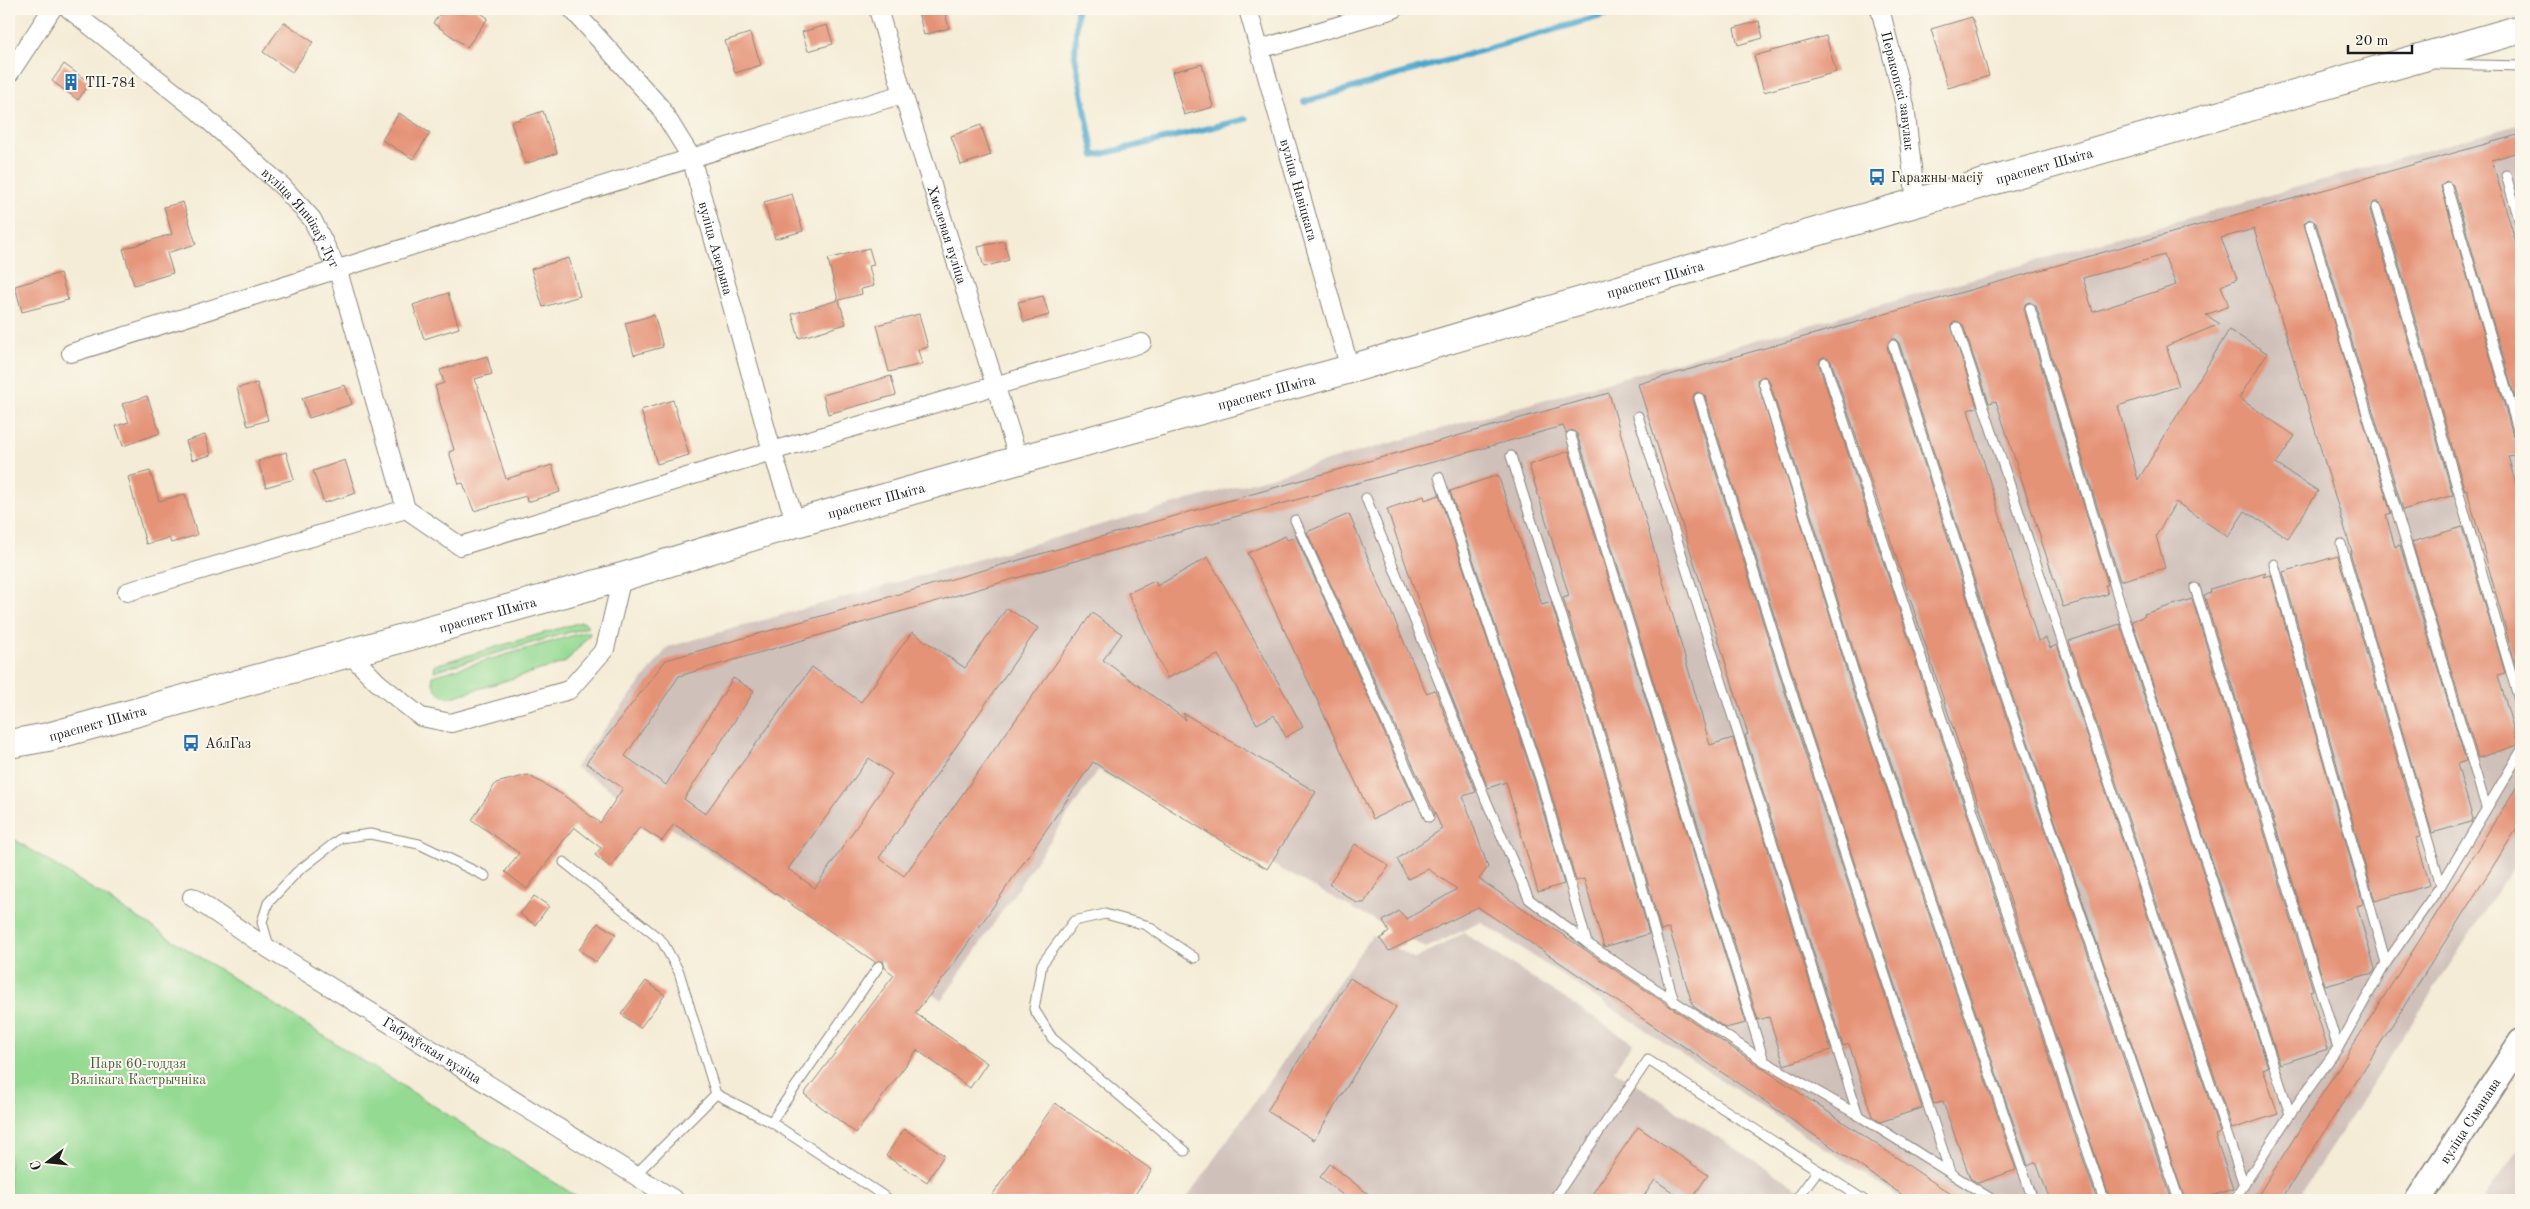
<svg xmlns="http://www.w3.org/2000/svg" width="2530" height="1209" font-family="'Old Standard TT',serif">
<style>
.industrial{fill:#cfc0ba}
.green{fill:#94da93;stroke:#587b58}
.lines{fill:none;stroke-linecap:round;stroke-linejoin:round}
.stream{stroke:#4ea7cc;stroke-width:6}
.building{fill:#e59377;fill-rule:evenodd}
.service-casing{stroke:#888479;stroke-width:11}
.minor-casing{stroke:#888479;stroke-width:20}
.secondary-casing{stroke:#888479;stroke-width:28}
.primary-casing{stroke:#888479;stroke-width:30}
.service{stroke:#fff;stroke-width:9}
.minor{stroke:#fff;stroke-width:18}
.secondary{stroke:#fff;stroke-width:25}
.primary{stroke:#fff;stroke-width:28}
.labels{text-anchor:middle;stroke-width:4;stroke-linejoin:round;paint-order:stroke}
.poi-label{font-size:14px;fill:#1c1c1c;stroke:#fbf7ec;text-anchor:start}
.street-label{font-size:14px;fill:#1c1c1c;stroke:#fbf7ec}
.park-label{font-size:14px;fill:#465e46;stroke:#fbf7ec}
</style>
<rect width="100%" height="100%" fill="#fbf7ec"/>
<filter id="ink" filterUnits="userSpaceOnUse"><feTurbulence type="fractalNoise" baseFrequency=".02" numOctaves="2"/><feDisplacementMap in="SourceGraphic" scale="10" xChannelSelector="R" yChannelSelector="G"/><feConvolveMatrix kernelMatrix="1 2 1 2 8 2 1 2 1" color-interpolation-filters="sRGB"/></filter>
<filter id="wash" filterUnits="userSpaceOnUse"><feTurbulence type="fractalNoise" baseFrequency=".0096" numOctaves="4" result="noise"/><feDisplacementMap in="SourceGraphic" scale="20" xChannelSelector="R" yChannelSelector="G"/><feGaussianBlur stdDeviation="1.12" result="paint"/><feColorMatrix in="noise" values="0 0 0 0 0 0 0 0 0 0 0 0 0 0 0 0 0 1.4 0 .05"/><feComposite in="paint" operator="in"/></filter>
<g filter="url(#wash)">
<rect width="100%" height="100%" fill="#f4ecd6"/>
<g class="industrial">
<polygon points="2521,124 2521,855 2297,1200 1904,1200 1481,922 1426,948 1098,770 942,1000 575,767 668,647"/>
<polygon points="1464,933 1633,1043 1614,1070 1815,1200 1185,1200 1372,935 1415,959"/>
<polygon points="2521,1145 2521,1200 2483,1200"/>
</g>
<g class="green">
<polygon points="581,622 586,623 588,627 434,671 435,665"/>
<path d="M589,631L590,634L566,662L449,698C438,695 433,688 432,676Z"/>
<polygon points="9,836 582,1200 9,1200"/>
</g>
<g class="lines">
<g class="stream">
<polyline points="1077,9 1075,56 1094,156 1246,119"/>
<polyline points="1304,102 1625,9"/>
</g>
</g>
<g id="blocks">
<g class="building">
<polygon points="444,9 475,9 488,18 467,47 433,23"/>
<polygon points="944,9 949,28 924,35 919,15"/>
<polygon points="1972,17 1989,76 1948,88 1931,29"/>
<polygon points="1759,21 1763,38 1738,45 1734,28"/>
<polygon points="284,22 313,42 292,72 263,52"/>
<polygon points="827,25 833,44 808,51 802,32"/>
<polygon points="750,33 761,65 735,73 725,41"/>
<polygon points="1826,36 1836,72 1764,92 1754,56"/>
<polygon points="64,64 90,83 78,100 52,81"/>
<polygon points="1202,64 1213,107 1184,115 1172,72"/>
<polygon points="543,111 557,153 525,164 511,122"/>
<polygon points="399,113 430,133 413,159 382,140"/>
<polygon points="981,125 991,155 961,165 951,136"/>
<path d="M2521,134V151L2492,160L2521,261V419L2453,185L2446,181L2441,186L2515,442L2521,446V454L2508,456L2521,504V668L2517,670L2467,490L2465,491L2382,206L2378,202H2374L2370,210L2453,495L2403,510L2316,223L2309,219L2304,224L2391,513L2386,515L2395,547L2400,545L2466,761L2457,764L2473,819L2471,822L2432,833L2350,552H2352L2254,229L2221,238L2237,279L2221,286L2229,306L2206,315L2220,324L2166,346L2179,386L2118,406L2138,480L2229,330L2267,353L2239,398L2295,436L2276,464L2318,491L2288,538L2245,511L2228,537L2176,502L2156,536L2165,568L2120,581L2036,306L2029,302L2025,304L2024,310L2108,585H2105L2108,594L2063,607L1996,401L1989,403L1963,325L1956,321L1951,325L1977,407L1968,410L2038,641L2046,638L2050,648L2057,645L2220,1133L2215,1135L2233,1189L2199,1200H2185L1996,648L1899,343L1895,339H1891L1887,347L1984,652L2172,1200H2110L1831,361L1824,357L1820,359L1819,365L1919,671L2097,1200H2050L2036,1162L2028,1166L1865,687L1769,380L1764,376L1757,380L1853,691L2016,1170L1978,1183L1970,1178L1943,1102L1934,1104L1803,707L1705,396L1698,392L1694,394L1693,400L1791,711L1922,1108L1880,1122L1872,1116L1849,1044L1843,1046L1745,735L1748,734L1638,384ZM2164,255L2176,285L2093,312L2083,278Z"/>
<polygon points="792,194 803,231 775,239 764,202"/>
<polygon points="183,202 196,244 167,253 173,273 134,285 123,249 172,234 164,207"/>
<polygon points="1004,241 1009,260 984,267 978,247"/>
<polygon points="869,248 874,265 869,266 874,286 861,289 862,294 839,300 846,324 799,338 792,314 838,300 828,259"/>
<polygon points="569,258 580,296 543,307 531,269"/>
<polygon points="60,273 68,300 22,312 15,286"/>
<polygon points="448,293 459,328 424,339 413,305"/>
<polygon points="1043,296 1049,315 1024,322 1018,302"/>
<polygon points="919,314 928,347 918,350 922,364 889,372 877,325"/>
<polygon points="654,315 663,347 634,355 625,323"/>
<polygon points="487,356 492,374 475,379 506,479 552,465 560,492 527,502 526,496 474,511 463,483 459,484 449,452 454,450 435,386 444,383 440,370"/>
<polygon points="891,376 896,395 828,414 823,395"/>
<polygon points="257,383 268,420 248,426 237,388"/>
<polygon points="345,385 352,404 309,418 302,398"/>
<path d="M1609,393L1710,745L1733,738L1831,1050L1784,1065L1769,1017L1758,1020L1577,434L1572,430L1566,433L1563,426L1075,561L679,676L625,756L666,785L733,678L754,691L684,799L705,814L812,667L861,702L912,632L965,668L1007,608L1038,628L879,858L904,876L1092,613L1122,634L1103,660L1186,720L1183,713L1316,792L1267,869L1093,762L946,975L915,1013L987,1063L970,1088L917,1050L856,1133L804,1094L894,975L885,968L883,961L875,962L674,824L662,841L640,827L610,867L595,855L601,848L574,827L527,889L505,872L519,853L472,820L496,783L528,775L563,795L600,823L623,788L586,763L666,660ZM869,758L892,774L815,888L788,869Z"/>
<polygon points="147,396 160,433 123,446 116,426 129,422 122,404"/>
<polygon points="673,400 689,455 657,464 641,410"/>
<polygon points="205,435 211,455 192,460 186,441"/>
<polygon points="1569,451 1746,1023 1725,1028 1693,1006 1669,928 1661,931 1614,760 1563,598 1569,596 1529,465"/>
<polygon points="286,452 294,479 266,487 258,461"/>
<polygon points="345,460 356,493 324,503 313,471"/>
<polygon points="150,471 159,501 185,494 197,535 171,543 169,538 146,544 128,477"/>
<polygon points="1498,475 1542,605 1551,602 1602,764 1649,934 1604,947 1584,879 1576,881 1547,779 1450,491"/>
<polygon points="1439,495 1535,783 1564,884 1538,892 1506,782 1488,788 1447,685 1387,509 1424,496 1425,500"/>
<polygon points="1349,514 1426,693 1435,690 1476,792 1463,796 1488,867 1479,879 1960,1200 1910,1200 1478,907 1389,951 1380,939 1389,932 1383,921 1399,911 1407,919 1457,889 1428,869 1408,879 1397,859 1442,829 1307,532"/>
<polygon points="2462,527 2505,673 2498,675 2518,745 2478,758 2412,542"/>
<polygon points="1285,536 1287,540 1296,537 1414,799 1373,819 1248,553"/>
<polygon points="2338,556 2420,837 2416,838 2430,885 2375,901 2283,572"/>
<polygon points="1208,557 1303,727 1286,737 1274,715 1257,724 1218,655 1167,678 1128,593 1155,581 1157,586"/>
<polygon points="2266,573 2263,577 2271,575 2363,904 2357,906 2375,969 2373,973 2325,986 2204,595 2211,593 2210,589"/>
<polygon points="2192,599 2313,990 2310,991 2328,1049 2280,1064 2132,621 2145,616 2144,614"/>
<polygon points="2120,624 2268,1067 2263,1069 2278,1114 2232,1129 2069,641"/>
<polygon points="2521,780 2521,822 2281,1200 2255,1200"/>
<polygon points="1355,844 1389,866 1364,903 1357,903 1329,884"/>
<polygon points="534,896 549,906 535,925 520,914"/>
<polygon points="598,923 616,934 596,962 579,950"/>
<polygon points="1350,978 1396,1007 1314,1140 1267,1111"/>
<polygon points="646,981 665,995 640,1028 621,1014"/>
<polygon points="1055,1103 1152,1170 1131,1200 989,1200"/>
<polygon points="1638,1127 1708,1175 1691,1200 1684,1200 1655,1180 1641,1200 1588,1200"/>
<polygon points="904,1129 944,1155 927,1182 886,1156"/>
<polygon points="1330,1164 1376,1200 1349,1200 1320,1177"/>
</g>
</g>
</g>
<g filter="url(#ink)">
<use href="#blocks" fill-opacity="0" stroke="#888479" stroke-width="1"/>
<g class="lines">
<g class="service-casing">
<g id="service">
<polyline points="2437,64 2521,66"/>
<polyline points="2506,175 2521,226"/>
<polyline points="2447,187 2521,440"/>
<polyline points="2376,208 2521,707"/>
<polyline points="2310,225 2486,807"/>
<polyline points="2030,308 2122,610 2290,1114"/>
<polyline points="1957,327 2244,1185"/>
<polyline points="1893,345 1990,650 2179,1200"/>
<polyline points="1825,363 1925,669 2104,1200"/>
<polyline points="1763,382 1859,689 2033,1200"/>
<polyline points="1699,398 1797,709 1950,1172"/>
<polyline points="1638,416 1858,1115"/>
<polyline points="1571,436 1764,1061"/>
<polyline points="1511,456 1608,762 1674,1002"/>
<polyline points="1439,477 1541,781 1587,943"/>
<polyline points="1366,498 1486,800 1529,899 1587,943 1764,1061 1858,1115 1993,1200"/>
<polyline points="1295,520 1429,817"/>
<polyline points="2341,544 2441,885"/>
<polyline points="2274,564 2386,963"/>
<polyline points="2195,588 2338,1048"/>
<polyline points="564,862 662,941 679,972 716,1094"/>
<polyline points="269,946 262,922 268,903 297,872 341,838 370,834 419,844 485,876"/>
<polyline points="771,1122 879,966"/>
<polyline points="1185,1151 1052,1038 1034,1009 1042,964 1074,921 1105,914 1146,925 1195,958"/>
<polyline points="635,1175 716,1094 771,1122 890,1200"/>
<polyline points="1553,1200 1648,1060 1864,1200"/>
<polyline points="1796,1200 1818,1170"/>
<polyline points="2234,1200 2290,1114 2338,1048 2386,963 2441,885 2521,751"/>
</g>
</g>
<g class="minor-casing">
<g id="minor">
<path id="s1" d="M69,9L198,111L283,187L312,219L338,271L406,509"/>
<path id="s2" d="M572,9L660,107L691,157L772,451L796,523"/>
<path id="s3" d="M878,9L903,94L1019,460"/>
<path id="s4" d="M1248,9L1350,369"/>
<path id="s5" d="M1880,9L1905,106L1916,203"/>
<polyline points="1260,49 1394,9"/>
<polyline points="9,74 52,9"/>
<path d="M71,353C349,267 624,176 903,94"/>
<polyline points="127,592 406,509 460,546 772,451 1142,343"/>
<polyline points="348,652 377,682 421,717 451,723 569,690 605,649 622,577"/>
<path id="s6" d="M192,897L269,949L675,1200"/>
</g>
</g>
<g class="secondary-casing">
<g id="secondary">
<path id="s7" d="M2418,1200L2521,1042"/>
</g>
</g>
<g class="primary-casing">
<g id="primary">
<path id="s8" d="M9,744L48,737L622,577L796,523L1019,460L1350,369L1894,209L2521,29"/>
</g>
</g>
<use href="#service" class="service"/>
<use href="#minor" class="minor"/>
<use href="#secondary" class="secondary"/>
<use href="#primary" class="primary"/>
</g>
</g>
<defs>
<g id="building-bare" transform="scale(1.35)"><path d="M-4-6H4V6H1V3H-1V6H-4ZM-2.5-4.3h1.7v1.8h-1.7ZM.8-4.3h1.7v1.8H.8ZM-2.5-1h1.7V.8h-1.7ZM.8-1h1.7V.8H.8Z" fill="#1f6fb2" stroke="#fbf7ec" stroke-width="2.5" paint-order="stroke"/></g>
<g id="bus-bare" transform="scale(1.35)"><path d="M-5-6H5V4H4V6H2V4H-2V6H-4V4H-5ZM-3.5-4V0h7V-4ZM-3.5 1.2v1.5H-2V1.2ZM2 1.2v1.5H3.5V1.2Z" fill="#1f6fb2" stroke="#fbf7ec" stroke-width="2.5" paint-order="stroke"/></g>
</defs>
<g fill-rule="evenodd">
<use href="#building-bare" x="71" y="82"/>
<use href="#bus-bare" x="1877" y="177"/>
<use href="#bus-bare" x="191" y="743"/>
</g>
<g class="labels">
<g class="poi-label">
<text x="85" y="87">ТП-784</text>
<text x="1891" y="182">Гаражны масіў</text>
<text x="205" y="748">АблГаз</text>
</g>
<g class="street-label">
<text dy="5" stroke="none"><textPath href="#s5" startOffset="84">Перакопскі завулак</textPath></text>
<text dy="5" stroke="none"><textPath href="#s8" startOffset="2116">праспект Шміта</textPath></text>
<text dy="5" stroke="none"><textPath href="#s4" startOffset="188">вуліца Навіцкага</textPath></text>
<text dy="5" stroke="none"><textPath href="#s1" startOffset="314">вуліца Яннікаў Луг</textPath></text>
<text dy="5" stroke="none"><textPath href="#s3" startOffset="236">Хмелевая вуліца</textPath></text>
<text dy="5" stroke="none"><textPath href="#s2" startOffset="285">вуліца Азерына</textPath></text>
<text dy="5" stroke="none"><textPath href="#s8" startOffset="1711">праспект Шміта</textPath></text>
<text dy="5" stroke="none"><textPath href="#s8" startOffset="1306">праспект Шміта</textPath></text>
<text dy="5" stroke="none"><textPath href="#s8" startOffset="901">праспект Шміта</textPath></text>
<text dy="5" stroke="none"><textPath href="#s8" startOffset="496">праспект Шміта</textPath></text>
<text dy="5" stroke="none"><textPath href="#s8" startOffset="91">праспект Шміта</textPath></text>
<text dy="5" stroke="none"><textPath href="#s6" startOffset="285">Габраўская вуліца</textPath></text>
<text dy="5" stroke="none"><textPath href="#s7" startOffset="95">вуліца Сіманава</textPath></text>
</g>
<g class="park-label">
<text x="138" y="1068">Парк 60-годдзя<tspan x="138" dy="16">Вялікага Кастрычніка</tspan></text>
</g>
</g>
<rect width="2530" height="1209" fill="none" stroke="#fbf7ec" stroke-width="30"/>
<g transform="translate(48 1162) rotate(254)" stroke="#fbf7ec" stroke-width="4" paint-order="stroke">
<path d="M0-4L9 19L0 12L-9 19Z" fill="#1c1c1c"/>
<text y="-8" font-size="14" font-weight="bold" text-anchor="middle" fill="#1c1c1c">С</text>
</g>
<path d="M2348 45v8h64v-8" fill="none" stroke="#1c1c1c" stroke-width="2.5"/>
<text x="2355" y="45" font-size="15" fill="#1c1c1c" stroke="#fbf7ec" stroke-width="4" paint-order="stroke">20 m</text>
</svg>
